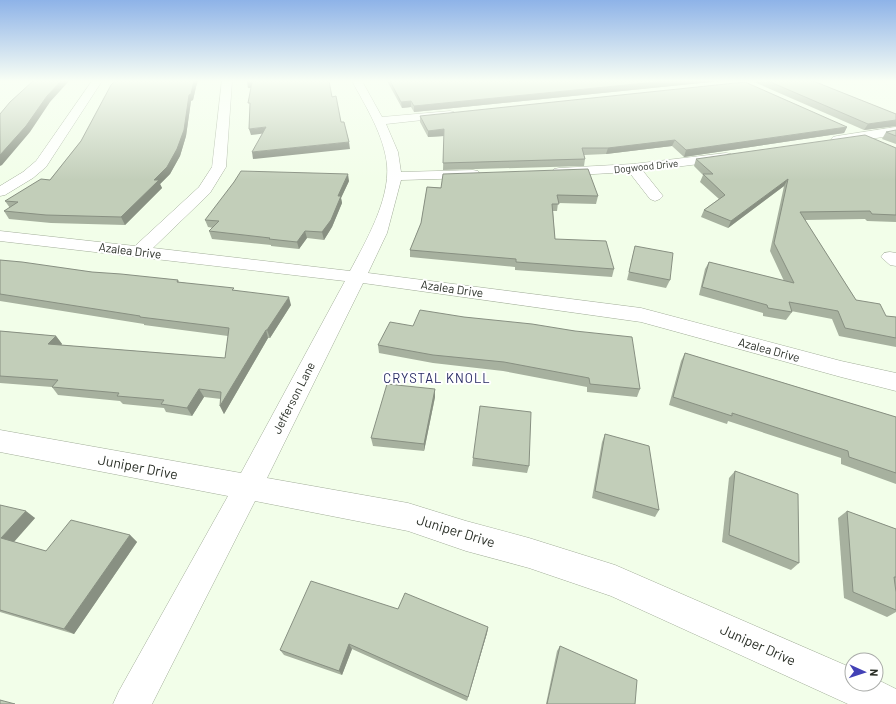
<svg xmlns="http://www.w3.org/2000/svg" width="896" height="704" font-family="Barlow,sans-serif">
<style>
.lines{fill:none;stroke-linecap:round;stroke-linejoin:round}
.minor-casing{stroke:#a3ae9a;stroke-width:1}
.minor{fill:#fff;fill-rule:evenodd}
.wall{fill:#a7b19f}
.shaded-wall{fill:#889082}
.building{fill:#c2ceb9;stroke:#889082}
.labels{text-anchor:middle;stroke-width:4;stroke-linejoin:round;paint-order:stroke}
.far-street-label{font-size:10px;fill:#2b3028;stroke:#fff}
.street-label{font-size:12px;fill:#2b3028;stroke:#fff}
.neighbourhood-label{font-size:13px;letter-spacing:1px;fill:#262963;stroke:#fff}
.near-street-label{font-size:14px;fill:#2b3028;stroke:#fff}
</style>
<rect width="100%" height="100%" fill="#f2fee9"/>
<g class="lines">
<g class="minor-casing">
<g id="minor">
<polygon points="92,81 102,81 46,167 33,178 5,195 0,196 0,186 23,172 36,161"/>
<path d="M222,81H232L226,167L210,193L153,248L350,271C366,241 390,200 387,165C384,135 366,107 352,81H362L382,117L450,111L454,112L456,114L454,116L450,117L386,124L398,152L401,172L473,170L478,171L480,174L478,177L473,178L401,180L387,233L368,273L641,308L841,361L896,373V391L841,377L641,322L363,283L267,478L408,503L466,521L529,538L615,565L852,668V684H876V679L896,689V704H848L611,596L529,568L466,551L408,531L255,501L152,704H113L119,691L228,496L0,452V430L241,473L345,281L0,241V231L135,246L199,187L212,167Z"/>
<polygon points="896,127 896,135 837,144 833,143 831,140 833,137 837,136"/>
<polygon points="726,153 731,154 733,157 731,160 643,171 663,196 660,199 655,201 650,199 629,172 559,176 554,175 552,172 554,169 559,168 633,164"/>
<polygon points="890,252 896,253 896,266 890,265 881,257 884,253"/>
</g>
</g>
<use href="#minor" class="minor"/>
</g>
<g class="wall">
<polygon points="387,81 721,81 414,112 411,107 402,108"/>
<polygon points="752,81 813,81 896,114 896,126 864,130"/>
<polygon points="196,87 193,100 191,101 186,136 180,156 170,174 160,184 162,188 125,225 51,223 9,219 4,211 10,208 5,201 50,180 81,141"/>
<polygon points="420,116 847,127 844,133 684,157 672,146 606,154 584,155 585,159 584,166 443,170 444,136 428,137 420,122"/>
<polygon points="896,130 896,144 882,139 886,132"/>
<polygon points="896,148 896,222 867,221 865,219 805,220 856,300 886,316 896,317 896,347 839,336 832,319 791,311 792,312 786,320 763,316 763,313 699,295 705,269 709,262 784,281 770,251 784,186 728,228 701,217 704,210 719,199 700,182 703,175 694,166 696,159"/>
<polygon points="349,181 341,198 342,203 332,227 324,240 307,238 299,249 271,246 271,245 212,239 209,231 213,228 208,227 205,220"/>
<polygon points="427,187 598,196 596,204 558,203 557,211 553,211 555,239 614,269 612,277 515,270 515,267 410,257 410,250 421,223"/>
<polygon points="635,246 670,280 666,288 627,280"/>
<polygon points="0,260 92,272 178,280 179,282 235,290 291,305 270,338 268,338 224,414 220,406 221,399 204,397 192,416 166,412 164,408 123,404 120,401 58,395 52,387 0,383 0,331 56,336 62,344 61,345 225,358 228,336 144,325 144,324 0,301"/>
<polygon points="464,317 575,331 640,389 637,397 587,392 587,387 503,371 433,363 379,353 378,345 413,326"/>
<polygon points="685,353 896,417 896,484 841,464 841,458 728,421 727,424 669,405 681,361"/>
<polygon points="435,389 435,397 424,451 373,446 371,438"/>
<polygon points="605,434 659,510 655,517 592,498 602,442"/>
<polygon points="473,458 529,466 527,473 472,466"/>
<polygon points="735,471 799,563 791,570 722,542 729,478"/>
<polygon points="0,505 35,518 14,542 46,551 130,535 137,542 74,634 0,612"/>
<polygon points="847,511 896,529 896,612 887,617 844,598 838,518"/>
<polygon points="398,609 488,627 487,633 467,701 352,649 342,675 284,655 280,650"/>
<polygon points="560,646 635,704 546,704 557,651"/>
</g>
<g class="shaded-wall">
<polygon points="61,81 69,81 50,102 30,132 2,165 0,166 0,155 47,96"/>
<polygon points="194,81 198,81 196,87 193,100 191,101 186,136 180,156 170,174 160,184 162,188 125,225 121,217 154,180 189,95"/>
<polygon points="666,81 721,81 414,112 414,106"/>
<polygon points="247,82 252,82 253,88 248,88"/>
<polygon points="411,101 411,107 402,108 401,102"/>
<polygon points="896,120 896,126 864,130 868,124"/>
<polygon points="266,127 267,133 251,135 249,129"/>
<polygon points="847,127 844,133 684,157 686,150"/>
<polygon points="444,129 444,136 428,137 428,131"/>
<polygon points="675,140 672,146 606,154 608,148"/>
<polygon points="349,142 350,149 253,159 252,152"/>
<polygon points="348,174 349,181 341,198 342,203 332,227 324,240 322,232 338,196"/>
<polygon points="788,179 784,186 728,228 731,221"/>
<polygon points="305,231 307,238 299,249 297,242"/>
<polygon points="289,297 291,305 270,338 267,330"/>
<polygon points="266,330 268,338 224,414 220,406"/>
<polygon points="56,336 62,344 55,352 48,344"/>
<polygon points="199,389 204,397 192,416 187,408"/>
<polygon points="435,389 435,397 424,451 424,444"/>
<polygon points="26,511 35,518 11,545 1,538"/>
<polygon points="130,535 137,542 74,634 64,629"/>
<polygon points="488,627 487,633 467,701 468,697"/>
<polygon points="349,644 352,649 342,675 339,671"/>
</g>
<g class="building">
<polygon points="33,81 61,81 47,96 26,126 0,155 0,114 10,102"/>
<polygon points="115,81 194,81 191,94 189,95 184,130 177,149 167,167 154,180 159,180 121,217 46,215 4,211 18,202 5,201 41,179 50,180 81,141 111,85"/>
<polygon points="247,81 329,81 332,97 336,96 341,122 344,122 349,142 252,152 266,127 249,129 250,103 248,103 252,82 247,82"/>
<polygon points="390,81 666,81 414,106 411,101 401,102"/>
<polygon points="768,81 813,81 896,114 896,120 868,124"/>
<polygon points="745,82 847,127 686,150 675,140 608,148 582,148 585,159 443,163 444,129 428,131 420,116"/>
<polygon points="896,130 896,136 886,132"/>
<polygon points="865,135 896,148 896,215 872,214 870,211 800,212 856,300 880,304 886,316 896,317 896,338 845,328 838,311 789,302 792,312 768,308 767,305 702,287 709,262 794,283 774,243 788,179 731,221 704,210 725,195 703,174 713,174 696,159"/>
<polygon points="588,169 598,196 557,195 559,204 552,204 555,239 606,241 614,269 516,262 516,259 410,250 421,223 427,187 441,188 443,174"/>
<polygon points="241,171 348,174 338,196 341,196 331,220 322,232 305,231 297,242 269,239 270,238 209,231 219,221 205,220 234,182"/>
<polygon points="635,246 673,253 670,280 629,272"/>
<polygon points="0,260 22,262 92,272 121,274 178,280 177,282 234,288 232,290 289,297 267,330 266,330 220,406 221,392 199,389 187,408 161,404 164,400 117,396 119,393 52,387 58,380 0,376 0,331 56,336 48,344 225,358 229,328 140,317 140,316 0,294"/>
<polygon points="420,310 464,317 532,324 575,331 632,337 640,389 590,384 589,378 504,362 433,355 378,345 390,322 413,326"/>
<polygon points="685,353 896,417 896,473 849,457 848,451 732,413 732,416 673,397"/>
<polygon points="387,384 435,389 424,444 371,438"/>
<polygon points="480,406 531,412 529,466 473,458"/>
<polygon points="605,434 649,446 659,510 595,491"/>
<polygon points="735,471 798,494 799,563 729,535"/>
<polygon points="0,505 26,511 1,538 46,551 71,520 130,535 64,629 0,610"/>
<polygon points="847,511 896,529 896,577 894,577 896,592 896,610 853,592"/>
<polygon points="311,581 398,609 405,593 488,627 468,697 349,644 339,671 280,650"/>
<polygon points="560,646 637,680 635,704 547,704"/>
<polygon points="0,700 15,704 0,704"/>
</g>
<linearGradient id="sky" x2="0" y2="1"><stop stop-color="#8eb3e8"/><stop offset="0.45" stop-color="#f9fff5"/><stop offset="1" stop-color="#f9fff5" stop-opacity="0"/></linearGradient>
<rect width="896" height="180" fill="url(#sky)"/>
<g class="labels">
<g class="far-street-label">
<text transform="translate(646 166) rotate(-6)" y="4">Dogwood Drive</text>
</g>
<g class="street-label">
<text transform="translate(130 251) rotate(7)" y="4">Azalea Drive</text>
<text transform="translate(452 289) rotate(8)" y="4">Azalea Drive</text>
<text transform="translate(769 350) rotate(15)" y="4">Azalea Drive</text>
<text transform="translate(294 398) rotate(-63)" y="4">Jefferson Lane</text>
</g>
<g class="neighbourhood-label">
<text x="437" y="383">CRYSTAL KNOLL</text>
</g>
<g class="near-street-label">
<text transform="translate(138 467) rotate(11)" y="5">Juniper Drive</text>
<text transform="translate(456 531) rotate(17)" y="5">Juniper Drive</text>
<text transform="translate(758 645) rotate(24)" y="5">Juniper Drive</text>
</g>
</g>
<g transform="translate(864 672) rotate(93)"><circle r="19" fill="#ffffff" stroke="#aaaca9"/>
<path d="M0-3L7 15L0 10L-7 15Z" fill="#4241b6"/>
<text y="-6" font-size="11" font-weight="bold" text-anchor="middle" fill="#2b3028">N</text>
</g>
</svg>
